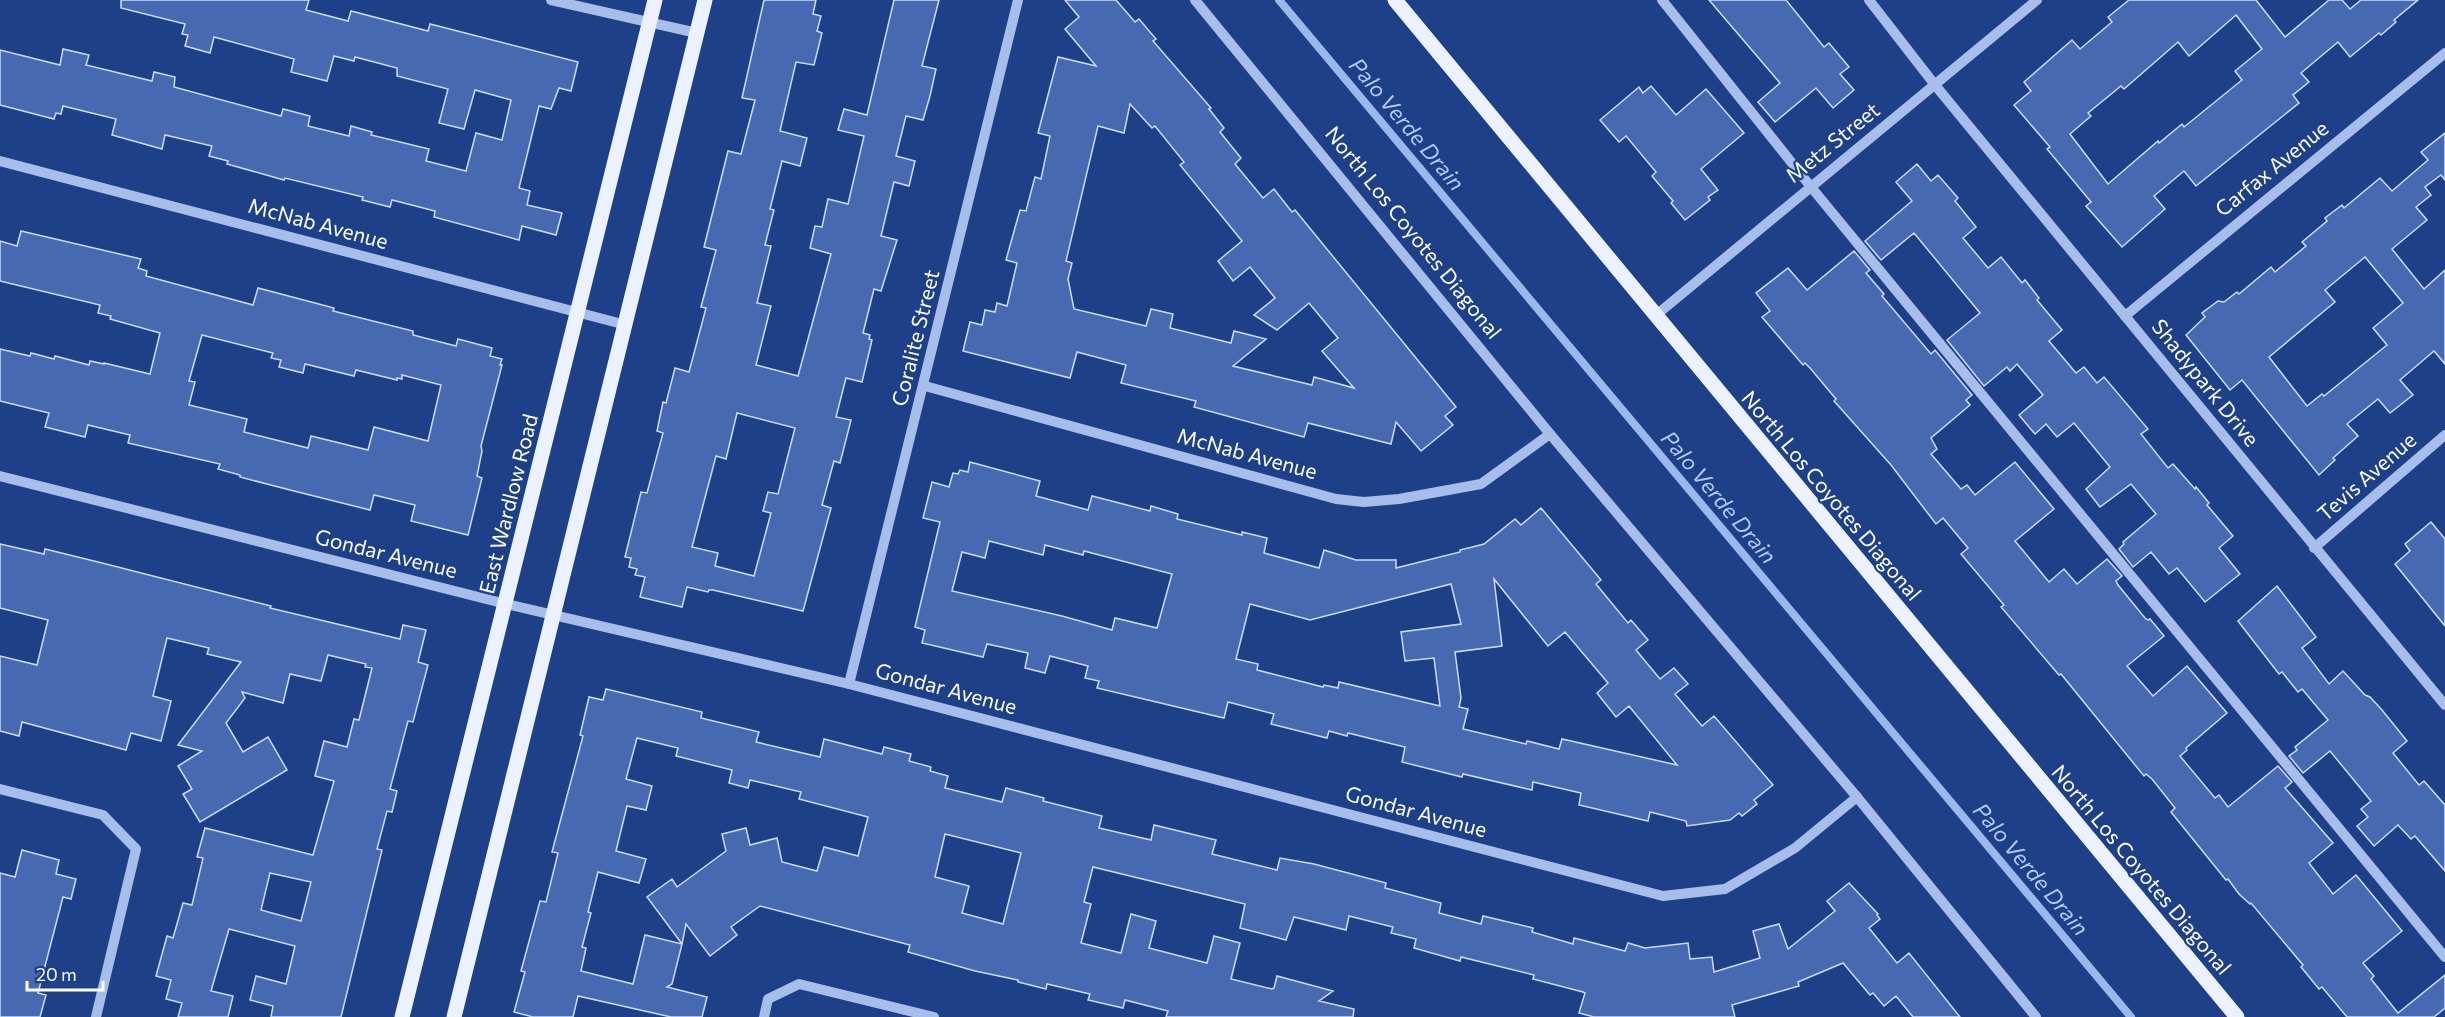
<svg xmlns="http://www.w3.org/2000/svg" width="2445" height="1017" font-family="Commissioner,sans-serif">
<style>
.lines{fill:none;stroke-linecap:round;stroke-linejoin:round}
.stream{stroke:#9bb8ed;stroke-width:8}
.building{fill:#4669b1;stroke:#ccdbf8;stroke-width:1.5;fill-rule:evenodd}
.minor{stroke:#a7beeb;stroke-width:10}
.major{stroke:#ecf1fe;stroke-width:15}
.labels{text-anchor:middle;stroke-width:4.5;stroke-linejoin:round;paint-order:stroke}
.street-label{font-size:21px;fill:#fff;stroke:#1e4088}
.water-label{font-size:22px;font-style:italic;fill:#b3c9f3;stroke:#1e4088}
</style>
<rect width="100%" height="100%" fill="#1e4088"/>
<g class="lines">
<polyline class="stream" points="1279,0 2131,1017"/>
</g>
<g class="building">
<polygon points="121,0 309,0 306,10 348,21 351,11 428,31 430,24 578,62 571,91 559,88 551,109 539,106 519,188 530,191 527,205 562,213 556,235 522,226 519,240 434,217 435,211 392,200 390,207 362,200 363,197 285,178 284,180 227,164 228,161 209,156 212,146 165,135 162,149 112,135 116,119 63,106 61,114 56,113 54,119 0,105 0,50 60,65 63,49 89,55 86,65 152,81 154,72 175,77 174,87 281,116 283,109 310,116 308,126 349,136 351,126 372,132 371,135 429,149 426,161 466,171 476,133 502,140 511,100 475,90 464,129 439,123 448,89 397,76 397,68 355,57 354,61 334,56 327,81 291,72 294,59 214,37 210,53 185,46 188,35 182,34 185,24 121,8"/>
<path d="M764,0H816L813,14L821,16L817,31L822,33L814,65L796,62L780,131L807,138L800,166L782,161L770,209L774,210L765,245L771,246L757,303L771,306L756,365L798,376L831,254L810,248L815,226L822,227L828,199L848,204L864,136L838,130L844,109L867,115L894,0H939L922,66L936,69L930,96L923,120L906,116L896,156L915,161L909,186L894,182L881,236L897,240L881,291L874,289L863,333L870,335L869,339L872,340L862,382L846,378L836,417L851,420L840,463L834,461L822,505L831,508L803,611L713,590H709L708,592L687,587L682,607L640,597L645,577L635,575L637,569L629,567L631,558L625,557L641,492L647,493L663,433L657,431L663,402L666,403L675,368L689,372L706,308L701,307L716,250L704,247L728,151L741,154L755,100L742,98ZM737,413L795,428L778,494L768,492L763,511L771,513L754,576L715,566L718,553L692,547L716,456L726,459Z"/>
<path d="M1065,0H1116L1135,22L1139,19L1156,39L1153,41L1211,108L1209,109L1224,128L1220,132L1241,158L1235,164L1263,198L1274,189L1292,212L1295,210L1456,407L1445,416L1453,425L1421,451L1396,422L1391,444L1308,423L1304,437L1194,407L1196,401L1121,383L1126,365L1077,352L1070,378L963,351L970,322L982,325L985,310L995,312L997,303L1007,306L1017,263L1006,260L1020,210L1026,211L1035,177L1041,179L1050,136L1038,133L1058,57L1096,66L1065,29L1079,17ZM1130,104L1152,128L1155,126L1184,162L1180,165L1242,241L1218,261L1233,281L1250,267L1275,298L1254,315L1277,330L1309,303L1338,338L1322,351L1354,388L1314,377L1312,385L1233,366L1266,339L1234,331L1231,343L1170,328L1173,314L1151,309L1146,326L1074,309L1068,279L1072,263L1066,261L1098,126L1124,133Z"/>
<polygon points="1709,0 1786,0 1824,47 1829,43 1849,67 1840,74 1854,90 1833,108 1816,88 1775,122 1758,102 1780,83"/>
<path d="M2129,0H2256L2285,37L2329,0H2342L2350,9L2361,0H2418L2394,20L2396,22L2381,35L2379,33L2350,57L2338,42L2301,73L2309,82L2293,95L2299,103L2196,186L2184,171L2154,196L2165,209L2122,247L2086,206L2091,202L2047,149L2050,147L2014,105L2031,91L2024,82L2072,40L2080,49L2112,22L2108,17ZM2236,15L2262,49L2235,71L2242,80L2184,127L2182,124L2159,143L2158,141L2108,184L2070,134L2091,116L2088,113L2121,86L2124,89L2178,42L2189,56Z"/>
<polygon points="1651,86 1676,115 1706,89 1744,133 1701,169 1718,190 1708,197 1710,200 1685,220 1671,203 1673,201 1652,176 1656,172 1626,136 1619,142 1600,120 1639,87 1643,93"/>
<path d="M2445,133V180L2441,175L2425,187L2431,195L2416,207L2427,220L2392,249L2424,289L2445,270V364L2434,351L2400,380L2413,395L2390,413L2378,399L2347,424L2358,436L2333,458L2335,460L2319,475L2242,380L2230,390L2186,335L2205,317L2202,313L2218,301L2224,302L2237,292L2239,294L2271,267L2275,272L2306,246L2302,242L2327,221L2325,218L2342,205L2344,208L2380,178L2392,191L2428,160L2421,152ZM2365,257L2403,303L2373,328L2387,345L2324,396L2322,394L2307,406L2269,357L2335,302L2325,290Z"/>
<polygon points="1917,164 1931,181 1938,175 1958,198 1955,201 1976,227 1963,238 1988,268 2001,257 2022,283 2025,280 2039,298 2037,300 2062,330 2049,341 2076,373 2084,367 2097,383 2104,377 2148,429 2141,434 2168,468 2173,464 2195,489 2196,487 2209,503 2207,505 2233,536 2219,548 2240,574 2205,602 2177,568 2169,574 2151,552 2133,567 2119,549 2124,544 2123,542 2156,514 2131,484 2100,507 2086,489 2110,467 2074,423 2057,437 2046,424 2035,434 2019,415 2043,395 2017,364 2010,371 2007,367 1984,386 1947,340 1980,313 1914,233 1881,260 1865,241 1912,201 1896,182"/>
<path d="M21,231L141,259L138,268L147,271L146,276L253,305L258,288L334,308L333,311L413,331V335L456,346L458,339L492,348L490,356L502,359L500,365H502L481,446L482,451L477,476L482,478L468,535L411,521L415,505L374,495L370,510L290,490L240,477V475L218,469L220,464L128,443L130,435L88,425L85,437L45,427L49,413L0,401V349L30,356L31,353L54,359L55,356L89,365L90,361L104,364V363L150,374L160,333L110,319L111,316L98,313L100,305L0,281V241L17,246ZM202,335L273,353L271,358L281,360L279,367L303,373L305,364L354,376L356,370L397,380V378L402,379V375L441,385L428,441L374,427L368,450L311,436L308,448L244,432L247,419L189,405L195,382L189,381Z"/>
<polygon points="1854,251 1870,270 1866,273 1884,294 1882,296 1931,354 1935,350 1972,395 1966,400 1970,405 1931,438 1937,449 1931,454 1961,489 1967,485 1975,495 2015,462 2054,509 2015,541 2049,582 2064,569 2077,584 2107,559 2122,576 2116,581 2118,585 2145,618 2148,620 2150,619 2164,636 2127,666 2153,696 2187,666 2227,713 2186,748 2187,750 2180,756 2215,798 2219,795 2228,807 2278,766 2292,782 2285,788 2333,843 2309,863 2333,894 2356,875 2402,931 2363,963 2374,976 2371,979 2398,1013 2445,975 2445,1008 2434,1017 2347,1017 2322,987 2319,989 2301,967 2303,965 2251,903 2250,904 2239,894 2228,879 2226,880 2171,812 2175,808 2152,779 2146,774 2144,776 2061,674 2059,675 2001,607 2004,605 1961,554 1968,548 1943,518 1936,524 1891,465 1834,401 1836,399 1810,368 1805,363 1803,365 1762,317 1770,311 1756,293 1788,268 1807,290"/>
<path d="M970,462L1040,481L1036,496L1088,510L1092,496L1150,511L1151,506L1178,514L1177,519L1242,535V532L1267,538L1264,553L1319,568L1324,550L1356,560H1396V568L1460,552V550L1484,544L1515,519L1521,525L1541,508L1601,580L1596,584L1628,623L1631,620L1648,640L1636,650L1660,679L1674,668L1688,684L1675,694L1702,726L1714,716L1773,785L1754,800L1757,804L1742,816L1739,813L1730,820L1687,826L1686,821L1650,812L1648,821L1579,805L1581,793L1533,782L1532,790L1463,774L1462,777L1402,762L1405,747L1348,733L1347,736L1329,731L1327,738L1271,724L1274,714L1228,702L1224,718L1097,688L1099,681L1085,678L1088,666L1050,656L1045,673L1025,668L1028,653L987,644L983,657L922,643L925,630L915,627L940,522L923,518L932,482L949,487L953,473L958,474L960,470L968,472ZM989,541L1043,555L1045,545L1083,555L1084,551L1172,574L1157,628L1115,618L1112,630L1062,616L952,591L962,552L985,558ZM1494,579L1548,646L1565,632L1608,683L1597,693L1616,717L1629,706L1677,765L1562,739L1559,749L1527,741L1526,744L1463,729L1468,709L1459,707L1461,698L1455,652L1502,646ZM1451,584L1461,624L1401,632L1405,661L1434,658L1440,706L1339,682L1338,688L1324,685L1323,687L1257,670L1258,664L1236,659L1250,604L1310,620Z"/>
<polygon points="2431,522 2445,539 2445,626 2395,564 2410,551 2405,544"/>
<path d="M0,544L44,554L45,549L102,563L271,606L270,608L400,639L403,625L426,630L418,662L428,665L413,722L408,721L390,789L397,791L392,812L387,811L377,849L382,850L341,1017H271L273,1006L250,1000L256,976L286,984L295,946L229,929L211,991L233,996L228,1017H178L182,1003L166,999L171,980L156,976L167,936L173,938L183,903L192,905L203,858L197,857L205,828L313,855L334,781L315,776L324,741L347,747L354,719L359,720L372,668L365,667L366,664L328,655L321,681L290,674L283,703L242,692L245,698L226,723L243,752L268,737L287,770L200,822L183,794L192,789L178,766L202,751L178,745L241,662L207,654L209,648L167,638L153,696L171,701L161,741L131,733L126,750L22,722L19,736L0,731V656L37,665L48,620L0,608ZM270,873L311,882L301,921L261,910Z"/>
<polygon points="2277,586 2316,637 2302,648 2329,684 2343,671 2365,695 2370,697 2382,710 2407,741 2393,753 2419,785 2424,781 2445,805 2445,871 2415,836 2411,839 2398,825 2374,846 2357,826 2368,817 2361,809 2371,801 2330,751 2303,773 2289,756 2297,750 2295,747 2328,720 2302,689 2298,692 2282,672 2279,674 2238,621"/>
<path d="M606,689L702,712L701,718L759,732L756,742L820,757L824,739L882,754L884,747L911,754L909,761L931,767L930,771L948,776L945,788L1002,802L1006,788L1044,798L1043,801L1102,816L1099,828L1151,840L1154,825L1216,840L1212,854L1277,870L1280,858L1314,864L1386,883L1385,888L1441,903L1439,913L1481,924L1483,916L1533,928L1532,932L1573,944L1574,938L1625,951L1628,943L1645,948L1688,943L1690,959L1712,957L1714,972L1760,958L1753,931L1779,924L1788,949L1835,911L1827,901L1849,883L1878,914L1877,915L1880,919L1869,928L1897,963L1909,953L1960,1017H1913L1896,996L1884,1006L1873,993L1870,995L1843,963L1798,982L1799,986L1732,1005L1735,1017H1594L1579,1013L1585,993L1583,992L1533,979L1534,975L1461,957L1460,961L1414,948L1416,939L1391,933L1393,927L1349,916L1346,930L1294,917L1286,940L1240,928L1245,904L1093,867L1084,902L1091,904L1081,943L1121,953L1131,914L1156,921L1149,948L1207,963L1214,936L1240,943L1231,979L1272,989L1274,988L1277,976L1333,991L1319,1001L1354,1009L1353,1017H1166L1168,1011L1125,1000L1123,1008L1088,1000L1090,994L1047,984L1046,989L1018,982V980L975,971L908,952L910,945L760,906L731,927L737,935L710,956L686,924L682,944L647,897L672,879L677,887L726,851L722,834L746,828L750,845L777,838L782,862L817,871L824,847L858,856L868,817L799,799L801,792L750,780L748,788L729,783L732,770L676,756L678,748L637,738L626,779L652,786L646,810L627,806L616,851L646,859L639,883L598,872L588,912L591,913L582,947L586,948L581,971L633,984L645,935L682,944L672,984L667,987L707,997L702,1017H671L578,996L573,1017H533L514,1012L525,972L521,971L540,901L546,902L558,853L552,852L583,736L580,735L589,697L603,700ZM945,834L1021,853L1003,924L962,913L969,886L935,877Z"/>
<polygon points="22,850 59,860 56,874 76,879 71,899 63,897 38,993 46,995 40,1017 0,1017 0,873 15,877"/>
</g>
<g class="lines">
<g class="minor">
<polyline points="551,0 697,33"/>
<polyline points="1195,0 1550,434 1857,797 2036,1017"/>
<polyline points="1662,0 1811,187 2445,957"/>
<polyline points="1869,0 1935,85 2445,705"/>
<polyline points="0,161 626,325"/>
<polyline points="1655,316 2037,0"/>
<polyline points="2125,316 2445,53"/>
<polyline points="925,386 1336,499 1364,502 1399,499 1481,484 1550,434"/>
<polyline points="0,476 506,604 849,684 1663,896 1725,889 1795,848 1857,797"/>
<polyline points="2314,548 2445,435"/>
<polyline points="849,684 1018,0"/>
<polyline points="0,789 103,815 136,849 96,1017"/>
<polyline points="764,1017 768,999 799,984 934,1017"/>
</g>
<g class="major">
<polyline points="1395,0 2237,1017"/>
<polyline points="402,1017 655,0"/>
<polyline points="454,1017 705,0"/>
</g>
</g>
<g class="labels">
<g class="street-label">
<text transform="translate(1833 143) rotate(-39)" y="7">Metz Street</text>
<text transform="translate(2272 169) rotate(-39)" y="7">Carfax Avenue</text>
<text transform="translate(318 224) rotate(15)" y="7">McNab Avenue</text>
<text transform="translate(1413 233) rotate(51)" y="7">North Los Coyotes Diagonal</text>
<text transform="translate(916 338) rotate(-76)" y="7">Coralite Street</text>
<text transform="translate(2205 383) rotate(51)" y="7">Shadypark Drive</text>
<text transform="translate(1247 454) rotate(15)" y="7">McNab Avenue</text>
<text transform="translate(2367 477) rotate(-41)" y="7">Tevis Avenue</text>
<text transform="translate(1831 496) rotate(50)" y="7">North Los Coyotes Diagonal</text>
<text transform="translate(509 504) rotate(-76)" y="7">East Wardlow Road</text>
<text transform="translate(386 554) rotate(14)" y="7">Gondar Avenue</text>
<text transform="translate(946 689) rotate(15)" y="7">Gondar Avenue</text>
<text transform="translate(1416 812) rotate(15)" y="7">Gondar Avenue</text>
<text transform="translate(2141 870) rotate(50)" y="7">North Los Coyotes Diagonal</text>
</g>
<g class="water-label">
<text transform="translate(1407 124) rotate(50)" y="8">Palo Verde Drain</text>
<text transform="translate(1719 497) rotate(50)" y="8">Palo Verde Drain</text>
<text transform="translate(2031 869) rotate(50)" y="8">Palo Verde Drain</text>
</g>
</g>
<path d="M27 981v9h76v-9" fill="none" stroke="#ffffff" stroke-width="3"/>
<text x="36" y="981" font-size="18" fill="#ffffff" stroke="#1e4088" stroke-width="4.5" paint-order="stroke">20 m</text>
</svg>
